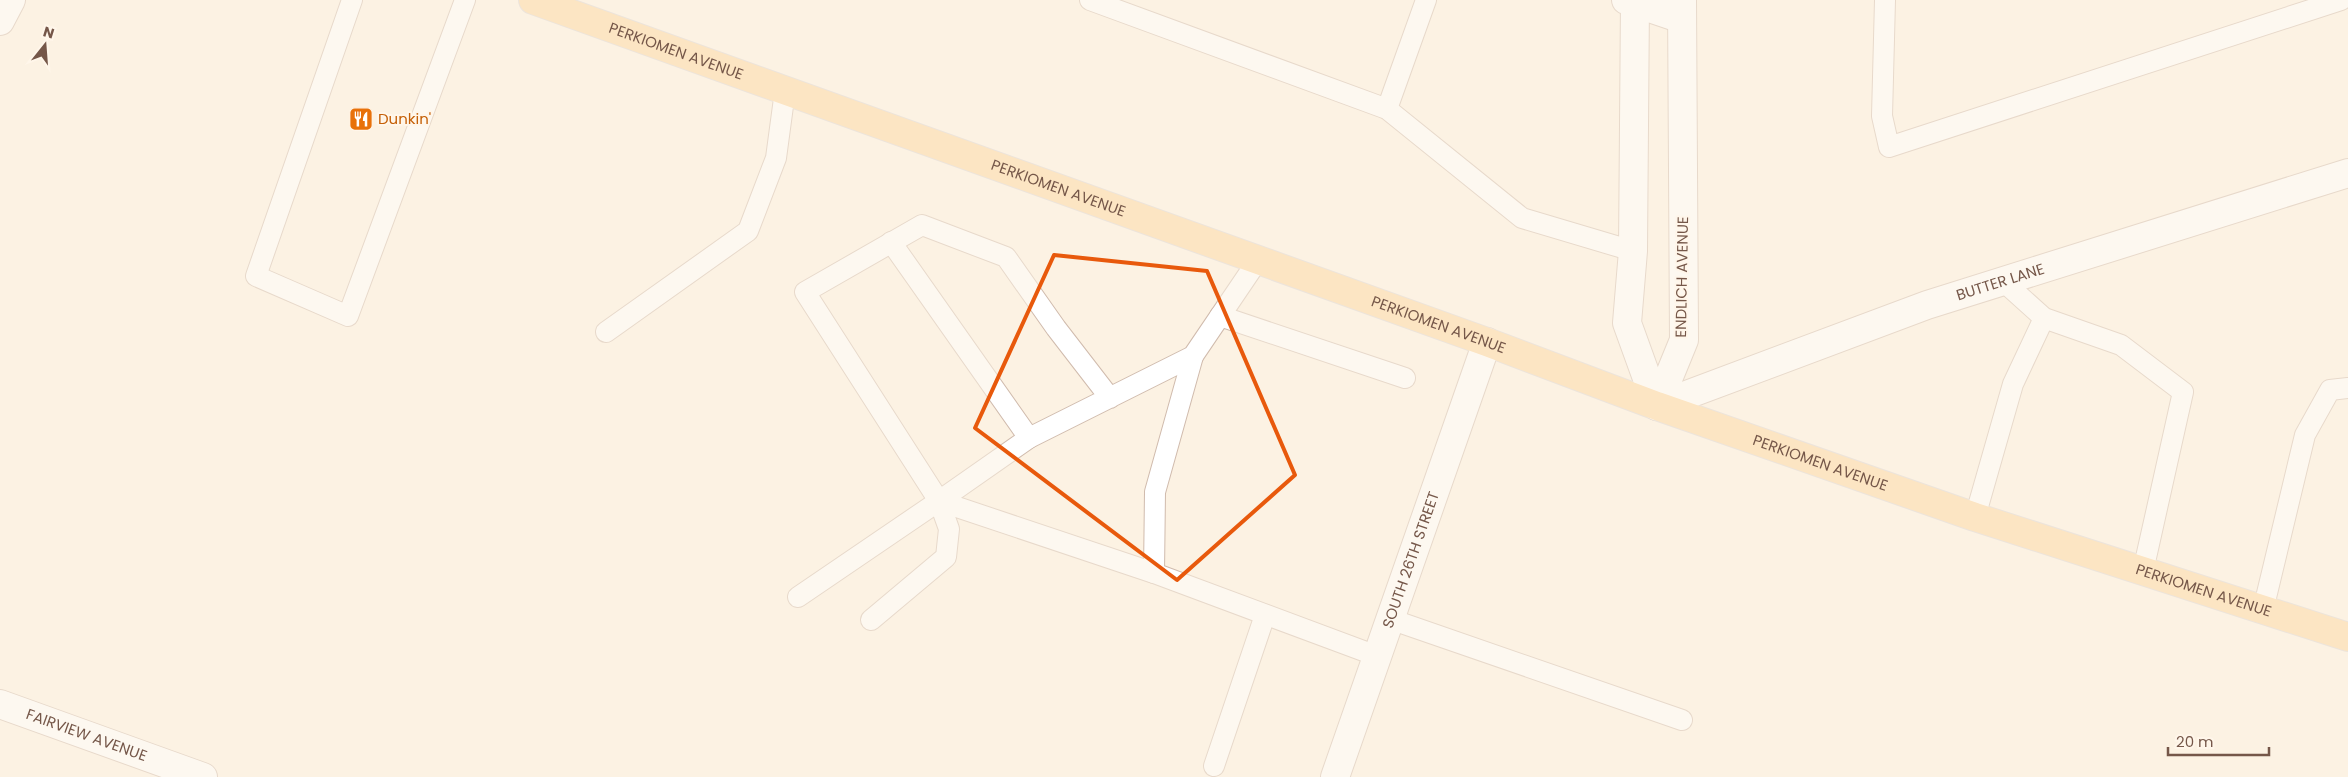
<svg xmlns="http://www.w3.org/2000/svg" width="2348" height="777" font-family="Poppins,sans-serif">
<style>
.lines{fill:none;stroke-linecap:round;stroke-linejoin:round}
.lane-casing{stroke:#d0bbad;stroke-width:22}
.street-casing{stroke:#d0bbad;stroke-width:30}
.primary-casing{stroke:#dbd3d0;stroke-width:30}
.lane{stroke:#fff;stroke-width:20}
.street{stroke:#fff;stroke-width:28}
.primary{stroke:#fcd49b;stroke-width:28}
.marked{fill:none;stroke:#e8590c;stroke-width:4;stroke-linejoin:round}
.labels{text-anchor:middle;stroke-width:4;stroke-linejoin:round;paint-order:stroke}
.street-label{font-size:15px;fill:#755749;stroke:#fff6ea}
.food-label{font-size:15px;fill:#c56008;stroke:#fff6ea;text-anchor:start}
</style>
<rect width="100%" height="100%" fill="#fcf2e3"/>
<g class="lines">
<g class="lane-casing">
<g id="lane">
<polyline points="352,0 256,276 348,316 465,0"/>
<polyline points="1090,0 1387,109 1522,218 1633,251"/>
<polyline points="1885,0 1882,116 1889,147 2341,0"/>
<polyline points="1387,109 1426,0"/>
<polyline points="891,242 1029,438"/>
<polyline points="2003,281 2044,318 2121,345 2183,392 2143,571"/>
<polyline points="1220,316 1405,378"/>
<polyline points="606,332 748,231 776,158 785,91"/>
<polyline points="1193,356 1155,492 1154,573 1377,656"/>
<polyline points="1110,398 1056,328 1006,257 922,225 805,292 939,501 1029,438 1193,356 1258,260"/>
<polyline points="939,501 1154,573"/>
<polyline points="1975,517 2013,384 2044,318"/>
<polyline points="798,597 939,501"/>
<polyline points="2263,610 2305,435 2330,390 2348,388"/>
<polyline points="1390,619 1682,720"/>
<polyline points="871,620 946,557 949,529 939,501"/>
<polyline points="1214,766 1265,615"/>
</g>
</g>
<g class="street-casing">
<g id="street">
<polyline points="1626,0 1682,19"/>
<polyline points="1635,0 1633,251 1627,323 1657,406"/>
<polyline points="0,21 11,0"/>
<path id="s1" d="M1657,406L1927,305L2348,173"/>
<polyline points="1657,406 1684,340 1682,0"/>
<path id="s2" d="M0,704L203,777"/>
<path id="s3" d="M1335,777L1487,342"/>
</g>
</g>
<g class="primary-casing">
<g id="primary">
<path id="s4" d="M533,0L1487,342L1657,406L1975,517L2348,637"/>
</g>
</g>
<use href="#lane" class="lane"/>
<use href="#street" class="street"/>
<use href="#primary" class="primary"/>
</g>
<path d="M0 0H2348V777H0ZM1054,255L1207,271L1295,475L1177,580L975,428Z" fill="#fcf2e3" fill-opacity=".55" fill-rule="evenodd"/>
<path class="marked" d="M1054,255L1207,271L1295,475L1177,580L975,428Z"/>
<defs>
<g id="restaurant-square" transform="scale(1.25)"><rect x="-9" y="-9" width="18" height="18" rx="4" fill="#e8710a" stroke="#fff6ea"/><path d="M-5-6h1v4h1v-4h1v4h1v-4h1v5L-1.5 .5V6h-2V.5L-5-1ZM5-6V6H3V1.5H1.5Q1.5-4 5-6Z" fill="#fff"/></g>
</defs>
<g fill-rule="evenodd">
<use href="#restaurant-square" x="361" y="119"/>
</g>
<g class="labels">
<g class="street-label">
<text dy="5" stroke="none"><textPath href="#s4" startOffset="152">PERKIOMEN AVENUE</textPath></text>
<text dy="5" stroke="none"><textPath href="#s4" startOffset="558">PERKIOMEN AVENUE</textPath></text>
<text transform="translate(1682 277) rotate(-89)" y="5">ENDLICH AVENUE</text>
<text dy="5" stroke="none"><textPath href="#s1" startOffset="365">BUTTER LANE</textPath></text>
<text dy="5" stroke="none"><textPath href="#s4" startOffset="962">PERKIOMEN AVENUE</textPath></text>
<text dy="5" stroke="none"><textPath href="#s4" startOffset="1368">PERKIOMEN AVENUE</textPath></text>
<text dy="5" stroke="none"><textPath href="#s3" startOffset="230">SOUTH 26TH STREET</textPath></text>
<text dy="5" stroke="none"><textPath href="#s4" startOffset="1772">PERKIOMEN AVENUE</textPath></text>
<text dy="5" stroke="none"><textPath href="#s2" startOffset="92">FAIRVIEW AVENUE</textPath></text>
</g>
<g class="food-label">
<text x="378" y="124">Dunkin'</text>
</g>
</g>
<g transform="translate(45 45) rotate(17)" stroke="#fff6ea" stroke-width="4" paint-order="stroke">
<path d="M0-4L9 19L0 12L-9 19Z" fill="#755749"/>
<text y="-8" font-size="14" font-weight="bold" text-anchor="middle" fill="#755749">N</text>
</g>
<path d="M2168 747v8h101v-8" fill="none" stroke="#755749" stroke-width="2.5"/>
<text x="2176" y="747" font-size="15" fill="#755749" stroke="#fff6ea" stroke-width="4" paint-order="stroke">20 m</text>
</svg>
